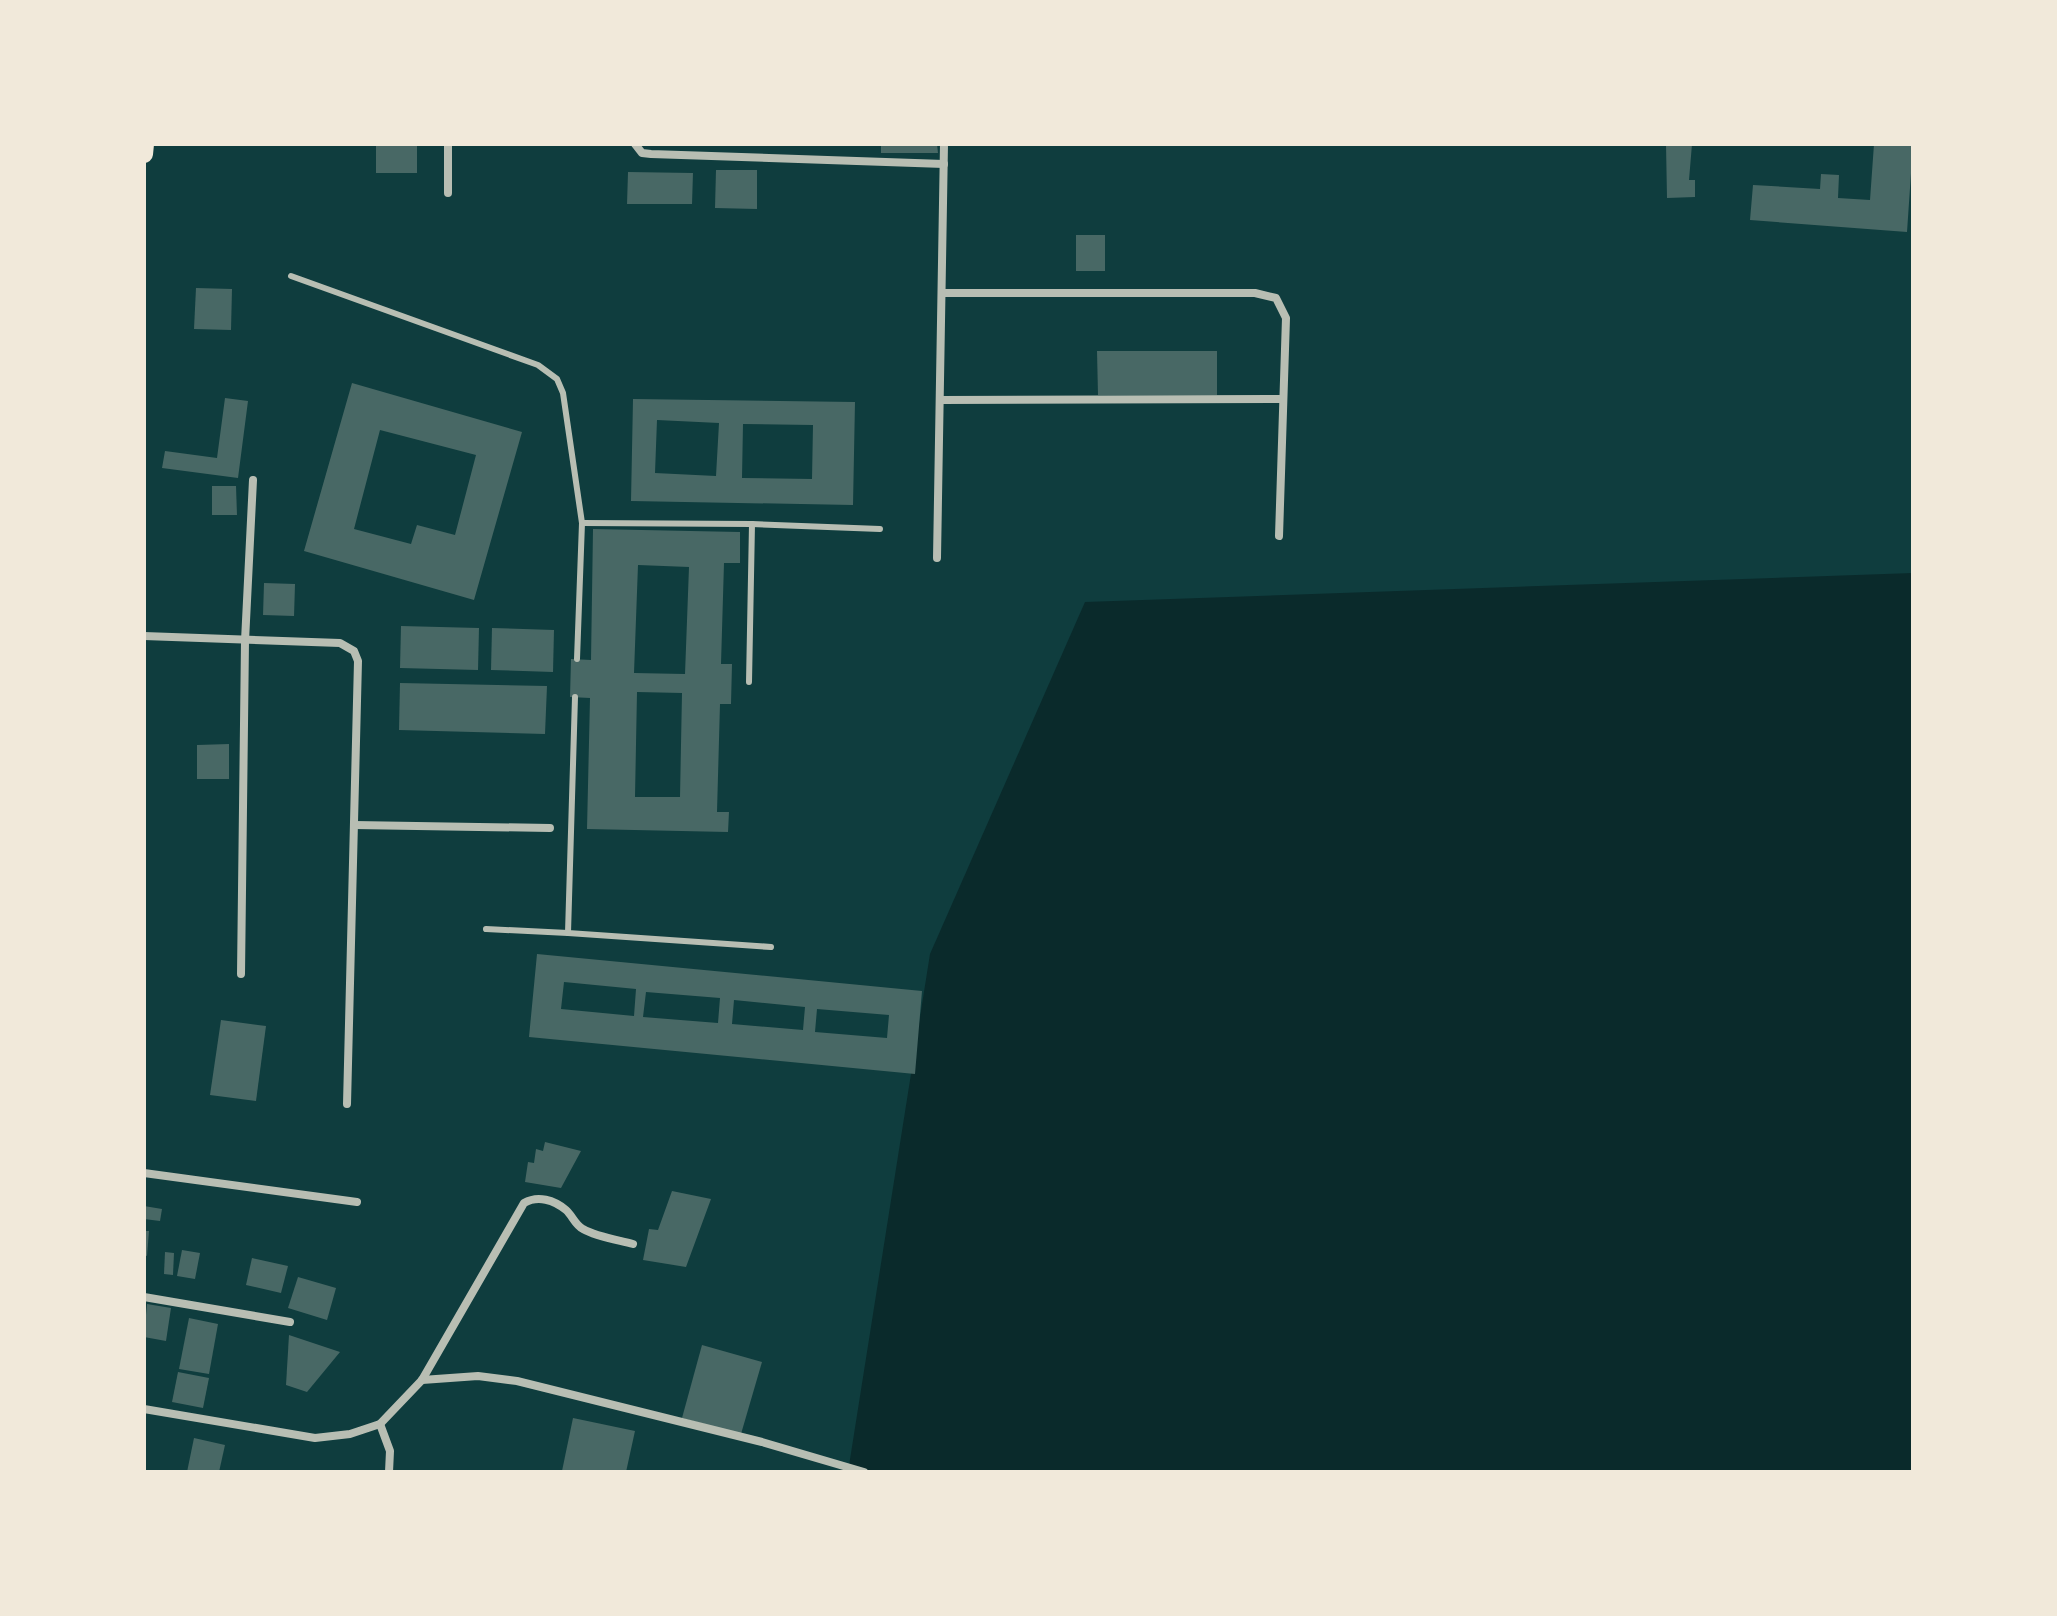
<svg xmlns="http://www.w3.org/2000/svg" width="2057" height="1616" font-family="Quicksand,sans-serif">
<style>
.water{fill:#0a2a2b}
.building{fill:#486865;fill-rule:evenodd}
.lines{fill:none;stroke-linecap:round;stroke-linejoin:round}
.service{stroke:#b8beb3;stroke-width:6}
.minor{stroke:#b8beb3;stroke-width:8}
.primary{stroke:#f1e9da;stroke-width:18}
</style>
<rect width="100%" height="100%" fill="#0f3d3e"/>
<polygon class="water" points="1913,573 1913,1472 848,1472 930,954 1085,602"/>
<g class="building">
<rect x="376" y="144" width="41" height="29"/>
<polygon points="881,144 937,144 938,153 881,153"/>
<polygon points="1666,144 1692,144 1689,180 1695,180 1695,197 1667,198"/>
<polygon points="1874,144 1913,144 1907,232 1750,220 1753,185 1820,189 1821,174 1839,175 1838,198 1870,200"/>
<polygon points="716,170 757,170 757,209 715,208"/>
<polygon points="628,172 693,173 692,204 627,204"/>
<rect x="1076" y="235" width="29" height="36"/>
<polygon points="196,288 232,289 231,330 194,329"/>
<polygon points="1097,351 1217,351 1217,395 1098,395"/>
<path d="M352,383L522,432L474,600L304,551ZM380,430L476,455L455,535L417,525L411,544L354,529Z"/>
<polygon points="225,398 248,401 238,478 162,468 165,451 217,458"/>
<path d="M633,399L855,402L853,505L631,501ZM657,420L719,423L716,476L655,473ZM743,424L813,425L812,479L742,478Z"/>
<polygon points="212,486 236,486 237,515 212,515"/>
<path d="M593,529L740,532V563H724L721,664H732L731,704H720L717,812H729L728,832L587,829L590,698L570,697L571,659L591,660ZM638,565L689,567L685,674L634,673ZM637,692L682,693L680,797H635Z"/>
<polygon points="264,583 295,584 294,616 263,615"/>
<polygon points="401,626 479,628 478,670 400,668"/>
<polygon points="492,628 554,630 553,672 491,670"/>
<polygon points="400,683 547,686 545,734 399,730"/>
<polygon points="229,744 229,779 197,779 197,745"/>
<path d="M537,954L922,991L915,1074L529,1037ZM564,982L636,989L634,1016L561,1009ZM646,992L720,998L718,1023L643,1017ZM734,1000L805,1007L803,1030L732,1024ZM817,1009L889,1015L887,1038L815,1032Z"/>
<polygon points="221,1020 266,1026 256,1101 210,1095"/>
<polygon points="545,1142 581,1151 561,1188 525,1182 528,1162 534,1163 536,1149 543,1151"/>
<polygon points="672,1191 711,1199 686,1267 643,1260 649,1229 658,1230"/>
<polygon points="144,1206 162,1209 160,1221 144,1219"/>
<polygon points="144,1231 149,1231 147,1256 144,1255"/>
<polygon points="182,1250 200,1253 195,1279 177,1276"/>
<polygon points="165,1252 174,1253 173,1275 164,1274"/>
<polygon points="252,1258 288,1266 281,1293 246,1285"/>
<polygon points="298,1277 336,1288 327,1320 288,1308"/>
<polygon points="147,1304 171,1308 166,1341 144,1337"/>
<polygon points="189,1318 218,1324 209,1374 179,1369"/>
<polygon points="289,1335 340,1352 307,1392 286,1385"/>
<polygon points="702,1345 762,1362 741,1434 682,1418"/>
<polygon points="178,1372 209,1378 203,1408 172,1402"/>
<polygon points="573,1418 635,1431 626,1472 562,1471"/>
<polygon points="194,1438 225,1445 219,1472 187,1472"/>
</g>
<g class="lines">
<g class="service">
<polyline points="291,276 538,365 557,379 563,393 582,523 577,659"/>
<polyline points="582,523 752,524 880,529"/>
<polyline points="749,682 752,524"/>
<polyline points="575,697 568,933 771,947"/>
<polyline points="486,929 568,933"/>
</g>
<g class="minor">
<polyline points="635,144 642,153 651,154 944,164"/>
<polyline points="448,193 448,144"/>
<polyline points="942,293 1255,293 1276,298 1286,318 1279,536"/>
<polyline points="940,400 1283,399"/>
<polyline points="937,558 944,144"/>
<polyline points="144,636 340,643 354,651 358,661 347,1104"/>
<polyline points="354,825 550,828"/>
<polyline points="241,974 245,641 253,480"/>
<polyline points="144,1173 357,1202"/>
<polyline points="144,1297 290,1322"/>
<polyline points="422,1380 478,1376 517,1381 762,1442 864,1472"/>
<path d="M144,1409L315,1438L350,1434L380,1424L422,1380L524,1203C538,1195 554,1200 566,1210C572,1215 575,1225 583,1229C597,1237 618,1240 633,1244"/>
<polyline points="380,1424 390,1451 389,1472"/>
</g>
<polyline class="primary" points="144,154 145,144"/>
</g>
<rect width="2057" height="1616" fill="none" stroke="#f1e9da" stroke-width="292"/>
</svg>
